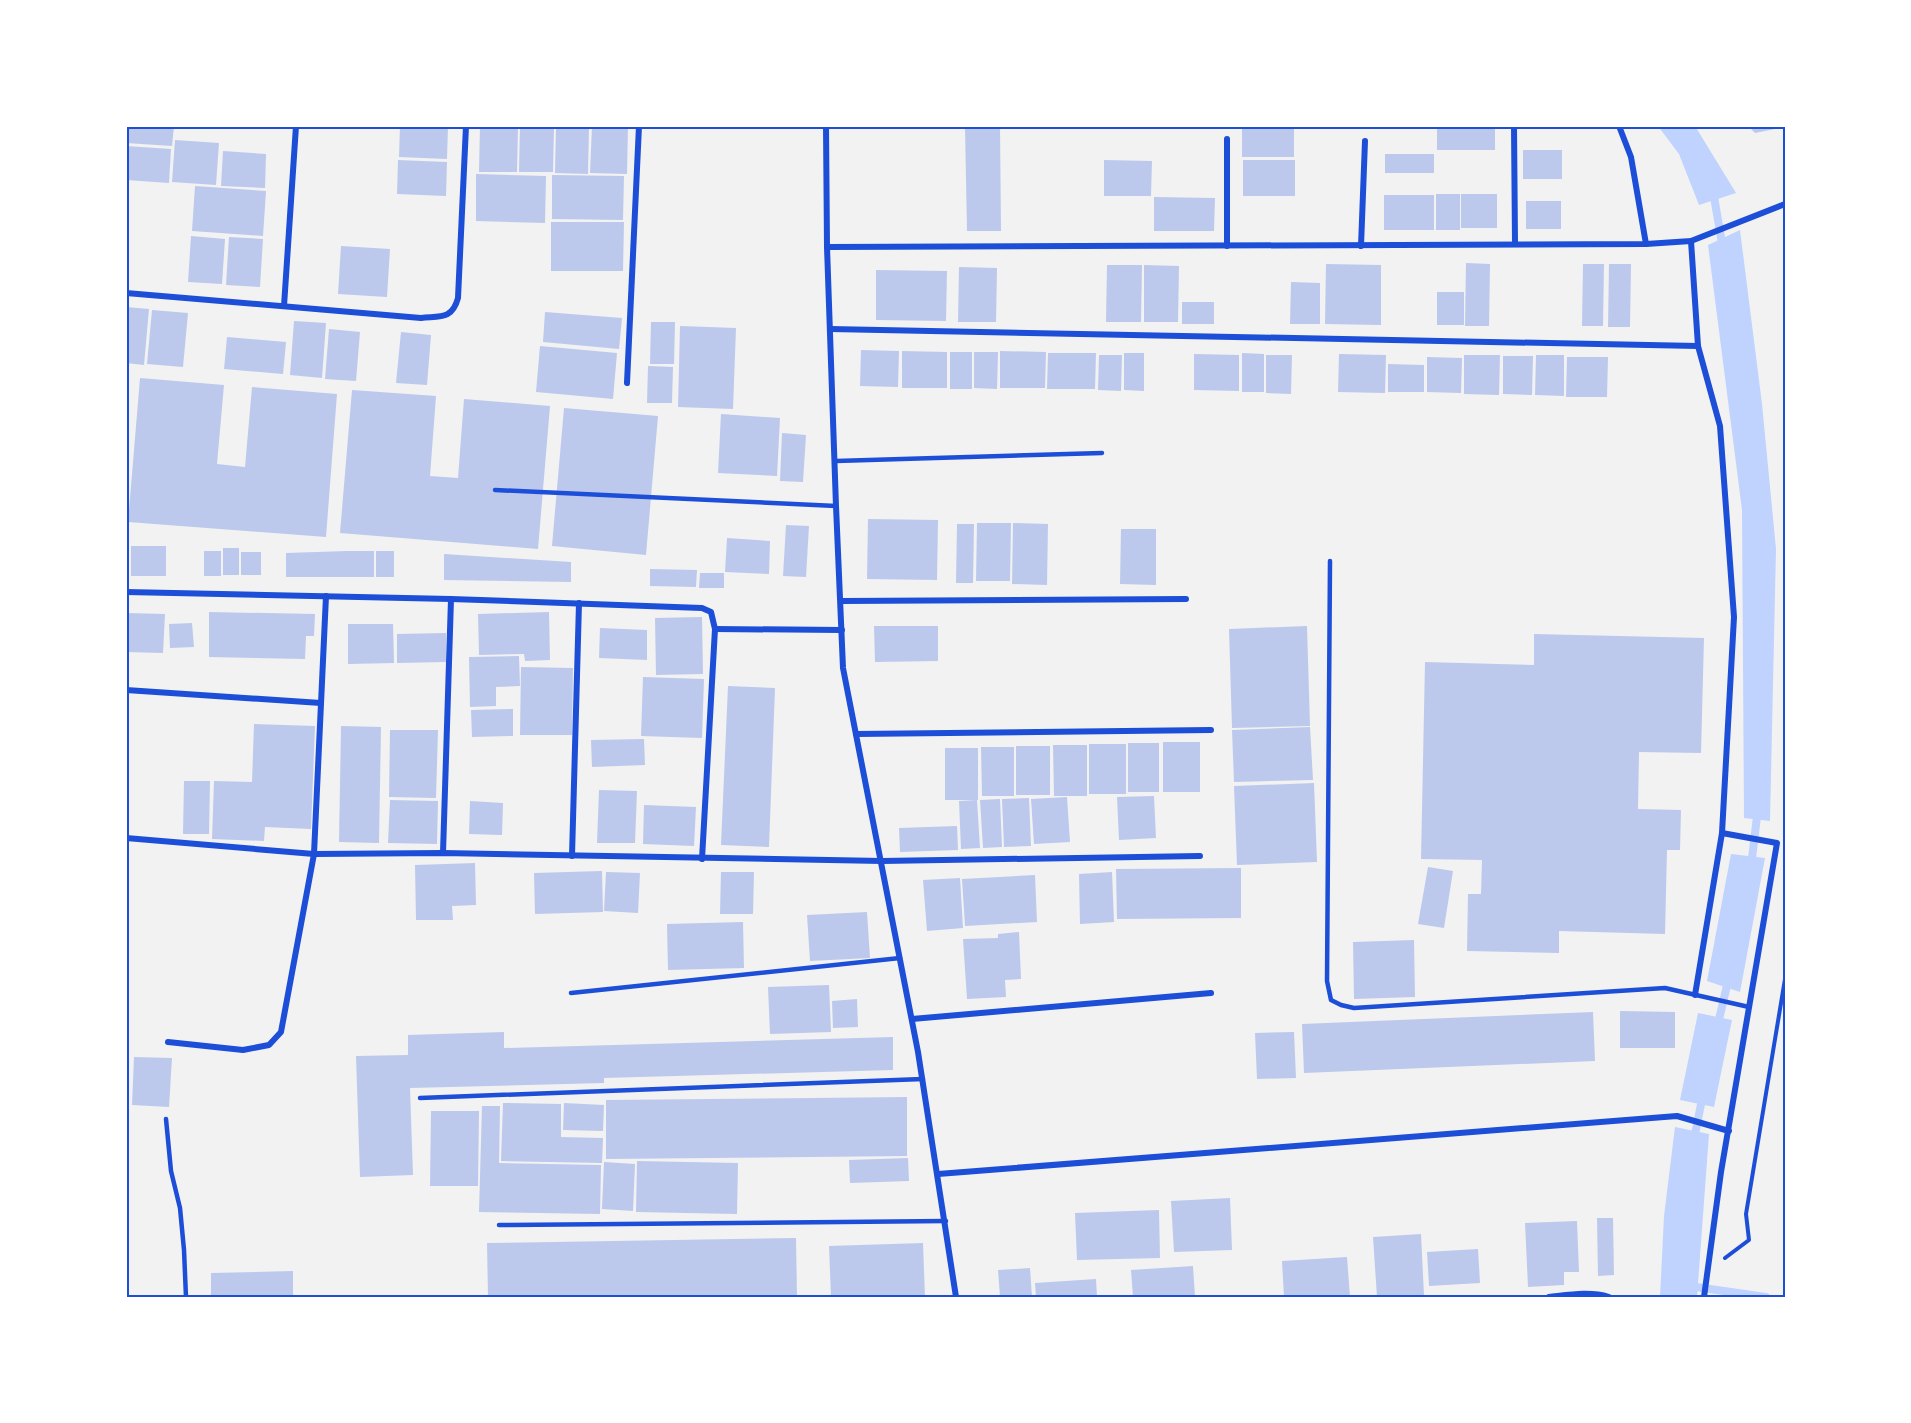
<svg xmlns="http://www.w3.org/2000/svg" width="1911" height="1423" font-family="'Sofia Sans Condensed',sans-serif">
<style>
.water{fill:#bfd3fe}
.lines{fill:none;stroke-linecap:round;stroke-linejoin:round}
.stream{stroke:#bfd3fe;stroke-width:8}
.building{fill:#bdc9ec}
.path{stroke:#1d4ed8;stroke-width:4}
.service{stroke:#1d4ed8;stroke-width:4.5}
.minor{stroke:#1d4ed8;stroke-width:6}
.neatline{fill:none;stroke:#1d4ed8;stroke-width:2}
</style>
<rect width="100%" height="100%" fill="#f2f2f2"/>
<g class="water">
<polygon points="1658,126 1695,126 1736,193 1699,205 1679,154"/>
<polygon points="1740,230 1762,404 1776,549 1770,821 1744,818 1742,510 1708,245"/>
<polygon points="1731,854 1765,858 1740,992 1707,981"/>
<polygon points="1698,1013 1732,1020 1714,1107 1680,1100"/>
<polygon points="1675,1127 1709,1134 1697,1297 1660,1297 1664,1216"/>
</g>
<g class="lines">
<g class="stream">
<polyline points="1713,191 1723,249"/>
<polyline points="1751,867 1758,808"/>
<polyline points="1717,1028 1729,977"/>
<polyline points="1694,1140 1703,1094"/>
<polyline points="1689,1286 1766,1297"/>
</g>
</g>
<g class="building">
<polygon points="126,126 174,126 172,146 126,143"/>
<polygon points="400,126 448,126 447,159 399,157"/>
<polygon points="480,126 518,126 517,172 479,172"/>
<polygon points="520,126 554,126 553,172 519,172"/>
<polygon points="556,126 589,127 588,174 555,173"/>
<polygon points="592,126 628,126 627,174 590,173"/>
<polygon points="1000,126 1001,231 967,231 965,127"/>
<rect x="1242" y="126" width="52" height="31"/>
<rect x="1437" y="126" width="58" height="24"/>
<polygon points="1748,126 1784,126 1785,127 1755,133"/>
<polygon points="175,140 219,143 216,185 172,182"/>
<polygon points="126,146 171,149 169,183 126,180"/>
<rect x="1523" y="150" width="39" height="29"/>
<polygon points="223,151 266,154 265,188 221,186"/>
<rect x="1385" y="154" width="49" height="19"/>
<polygon points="398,160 447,162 446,196 397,194"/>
<polygon points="1104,160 1152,161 1151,196 1104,196"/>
<rect x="1243" y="160" width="52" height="36"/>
<polygon points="476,174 546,176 545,223 476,221"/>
<polygon points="552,175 624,176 623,220 552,219"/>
<polygon points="195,186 266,191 263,236 192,231"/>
<rect x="1436" y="194" width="24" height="36"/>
<rect x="1461" y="194" width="36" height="34"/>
<rect x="1384" y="195" width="50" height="35"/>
<polygon points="1154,197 1215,198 1214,231 1154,231"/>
<rect x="1526" y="201" width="35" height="28"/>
<polygon points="551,222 624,222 623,271 551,271"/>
<polygon points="191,236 225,239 222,284 188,282"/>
<polygon points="229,237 263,239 260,287 226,285"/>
<polygon points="341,246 390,249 387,297 338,294"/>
<polygon points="1466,263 1490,264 1489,326 1465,326"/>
<polygon points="1326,264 1381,265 1381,325 1325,324"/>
<polygon points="1583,264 1604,264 1603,326 1582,326"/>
<polygon points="1609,264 1631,264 1630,327 1608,327"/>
<polygon points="1107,265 1142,265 1141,322 1106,322"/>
<polygon points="1144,265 1179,266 1178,322 1144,322"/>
<polygon points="959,267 997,268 996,322 958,322"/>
<polygon points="876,270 947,271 946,321 876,320"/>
<polygon points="1291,282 1320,283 1320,324 1290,324"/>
<rect x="1437" y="292" width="27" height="33"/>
<rect x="1182" y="302" width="32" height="22"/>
<polygon points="126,307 149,309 144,365 126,363"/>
<polygon points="152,310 188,313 183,367 147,364"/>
<polygon points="545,312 622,318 619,349 543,342"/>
<polygon points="294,321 326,323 322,378 290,375"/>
<polygon points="651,322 675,322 674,364 650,364"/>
<polygon points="680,326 736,328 733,409 678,407"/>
<polygon points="329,329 360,332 356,381 325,379"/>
<polygon points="401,332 431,335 427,385 396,383"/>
<polygon points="227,337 286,342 283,374 224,369"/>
<polygon points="540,346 617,353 613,399 536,392"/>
<polygon points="861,350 899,351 898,387 860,386"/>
<polygon points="902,351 947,352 947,388 902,388"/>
<polygon points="1000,351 1046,352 1045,388 1000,388"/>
<rect x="950" y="352" width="22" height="37"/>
<polygon points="974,352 998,352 997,389 974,388"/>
<polygon points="1048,353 1096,353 1095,389 1047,389"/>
<polygon points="1124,353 1144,353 1144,391 1124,390"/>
<polygon points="1242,353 1264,354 1264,392 1242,392"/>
<polygon points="1194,354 1239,355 1239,391 1194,390"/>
<polygon points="1339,354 1386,355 1385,393 1338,392"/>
<polygon points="1099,355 1122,355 1121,391 1098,390"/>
<polygon points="1266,355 1292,355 1291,394 1266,393"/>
<polygon points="1464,355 1500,355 1499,395 1464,394"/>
<polygon points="1536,355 1564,355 1564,396 1535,395"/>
<polygon points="1503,356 1533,356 1532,395 1503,394"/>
<polygon points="1427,357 1462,358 1461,393 1427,392"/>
<polygon points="1567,357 1608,357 1607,397 1566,397"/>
<polygon points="1388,364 1424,365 1424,392 1388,392"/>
<polygon points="648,366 673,367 672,403 647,403"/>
<polygon points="140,378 224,385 217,464 245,467 252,387 337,394 326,537 128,522"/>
<polygon points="352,390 436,396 430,476 458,478 464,399 550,406 538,549 340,533"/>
<polygon points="564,408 658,416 646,555 552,546"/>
<polygon points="721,414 780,418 777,476 718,473"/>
<polygon points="782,433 806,435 803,482 780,481"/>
<polygon points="868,519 938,520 937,580 867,579"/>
<polygon points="977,523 1011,523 1010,581 976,581"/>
<polygon points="1013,523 1048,524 1047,585 1012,584"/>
<polygon points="957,524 974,524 973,583 956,583"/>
<polygon points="786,525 809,526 806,577 783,576"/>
<polygon points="1121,529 1156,529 1156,585 1120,584"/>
<polygon points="727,538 770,541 769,574 725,572"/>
<rect x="131" y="546" width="35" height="30"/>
<rect x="223" y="548" width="16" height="27"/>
<rect x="204" y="551" width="17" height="25"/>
<polygon points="347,551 374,551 374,577 286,577 286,553"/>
<rect x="376" y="551" width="18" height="26"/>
<rect x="241" y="552" width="20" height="23"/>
<polygon points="444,554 571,562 571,582 444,580"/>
<polygon points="650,569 697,570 696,587 650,586"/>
<polygon points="700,573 724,573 724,588 699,588"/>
<polygon points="209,612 315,614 314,636 306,636 305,659 209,657"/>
<polygon points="549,612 550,660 525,661 524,654 479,655 478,614"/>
<polygon points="126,613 165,614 163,653 126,652"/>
<polygon points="702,617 703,674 656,675 655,618"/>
<polygon points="192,623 194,647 170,648 169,624"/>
<polygon points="348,624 393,624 394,663 348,664"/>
<polygon points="874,626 938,626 938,661 875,662"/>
<polygon points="1307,626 1310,726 1232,728 1229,629"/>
<polygon points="600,628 647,630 647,660 599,658"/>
<polygon points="446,633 446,662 397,663 397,634"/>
<polygon points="1534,634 1704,638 1701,753 1639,752 1638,809 1681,810 1680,850 1667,850 1665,934 1559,931 1559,953 1467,951 1468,894 1481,894 1482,860 1421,859 1425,662 1534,665"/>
<polygon points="519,656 520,686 496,687 496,706 470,707 469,657"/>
<polygon points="521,667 573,668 572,735 520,735"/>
<polygon points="643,677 704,679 702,738 641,736"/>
<polygon points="728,686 775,688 769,847 721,845"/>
<polygon points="513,709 513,736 472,737 471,710"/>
<polygon points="254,724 315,726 311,829 265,827 264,841 212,839 214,781 252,782"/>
<polygon points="341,726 381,727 379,843 339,842"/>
<polygon points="1310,727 1313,780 1234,782 1232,730"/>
<polygon points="390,730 438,730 436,798 389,797"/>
<polygon points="644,739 645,765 592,767 591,740"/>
<rect x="1163" y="742" width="37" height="50"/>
<rect x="1128" y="743" width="31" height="49"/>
<rect x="1089" y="744" width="37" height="50"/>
<polygon points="1053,745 1087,745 1087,796 1054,796"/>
<rect x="1016" y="746" width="34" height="49"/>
<polygon points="981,747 1014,747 1014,796 982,796"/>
<rect x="945" y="748" width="33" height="52"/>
<polygon points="184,781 210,781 209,834 183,834"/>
<polygon points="1314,783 1317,862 1237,865 1234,786"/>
<polygon points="599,790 637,791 635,843 597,843"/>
<polygon points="1154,796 1156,838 1119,840 1117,797"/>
<polygon points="1067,797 1070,842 1034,844 1031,799"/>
<polygon points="1029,798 1031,846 1004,847 1002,799"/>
<polygon points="1000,799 1002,847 983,848 980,800"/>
<polygon points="390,800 438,801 437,844 388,843"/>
<polygon points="977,800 980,848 961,849 959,801"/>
<polygon points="470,801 503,803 502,835 469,834"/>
<polygon points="644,805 696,807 694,846 643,844"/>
<polygon points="957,826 958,850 900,852 899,828"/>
<polygon points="475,863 476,905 452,906 453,920 416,920 415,865"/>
<polygon points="1428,867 1453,871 1444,928 1418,924"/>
<polygon points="1241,868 1241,918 1117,919 1116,869"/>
<polygon points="602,871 603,912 535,914 534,873"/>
<polygon points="606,872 640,873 638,913 604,911"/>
<polygon points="721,872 754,872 753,914 720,914"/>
<polygon points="1112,872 1114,922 1080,924 1079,874"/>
<polygon points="1035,875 1037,922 965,926 962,879"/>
<polygon points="960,878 963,928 927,931 923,880"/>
<polygon points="867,912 870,958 810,961 807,915"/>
<polygon points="743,922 744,968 668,970 667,924"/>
<polygon points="1019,932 1021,979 1005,980 1006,997 967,999 963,939 998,938 998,934"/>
<polygon points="1414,940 1415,997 1354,999 1353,942"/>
<polygon points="829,985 831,1032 770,1034 768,987"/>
<polygon points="857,999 858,1027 833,1028 832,1001"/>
<polygon points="1620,1011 1675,1012 1675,1048 1620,1048"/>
<polygon points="1593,1012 1595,1061 1304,1073 1302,1024"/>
<polygon points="504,1032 504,1048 893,1037 893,1070 604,1078 604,1083 410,1088 413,1175 360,1177 356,1056 408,1055 408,1035"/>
<polygon points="1294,1032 1296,1078 1257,1079 1255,1033"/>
<polygon points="134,1057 172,1058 169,1107 132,1105"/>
<polygon points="907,1097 907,1156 606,1159 606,1100"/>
<polygon points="503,1103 561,1104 561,1137 603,1138 602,1163 501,1161"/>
<polygon points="564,1103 604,1105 603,1131 563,1130"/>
<polygon points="482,1106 500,1106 499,1163 601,1165 600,1214 479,1212"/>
<polygon points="431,1111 479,1111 478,1186 430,1186"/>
<polygon points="908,1158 909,1181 850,1183 849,1160"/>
<polygon points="637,1161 738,1163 737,1214 636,1212"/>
<polygon points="604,1162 635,1164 633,1211 602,1209"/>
<polygon points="1230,1198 1232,1250 1174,1252 1171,1201"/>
<polygon points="1159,1210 1160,1258 1077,1260 1075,1213"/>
<polygon points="1597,1218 1613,1218 1614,1275 1598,1276"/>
<polygon points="1577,1221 1579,1272 1564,1272 1564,1285 1528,1287 1525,1223"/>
<polygon points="1421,1234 1424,1295 1377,1297 1373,1237"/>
<polygon points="796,1238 797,1297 488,1297 487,1243"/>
<polygon points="923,1243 925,1297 831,1297 829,1246"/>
<polygon points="1478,1249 1480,1283 1429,1286 1427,1252"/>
<polygon points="1347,1257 1350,1297 1284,1297 1282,1261"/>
<polygon points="1193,1266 1195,1297 1133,1297 1131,1270"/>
<polygon points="1030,1268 1032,1297 1000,1297 998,1270"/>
<polygon points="293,1271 293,1297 211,1297 211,1273"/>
<polygon points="1096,1279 1097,1297 1036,1297 1035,1283"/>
</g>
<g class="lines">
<polyline class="path" points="1725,1258 1749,1240 1746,1214 1785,979"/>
<g class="service">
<polyline points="836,461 1102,453"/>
<polyline points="495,490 836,506"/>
<polyline points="1330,561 1327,981 1331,1000 1341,1005 1354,1008 1665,988 1749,1007"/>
<polyline points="571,993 900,958"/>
<polyline points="420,1098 923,1079"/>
<polyline points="166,1119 171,1171 180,1208 184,1250 186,1297"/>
<polyline points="499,1225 946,1221"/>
</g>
<g class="minor">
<polyline points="826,126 827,247 836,506 843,668 918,1052 956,1297"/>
<polyline points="1514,126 1515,243"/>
<polyline points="1619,126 1631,157 1646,244"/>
<polyline points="1691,241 1698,346 1720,426 1734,617 1722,833 1695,995"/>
<polyline points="1227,246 1227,139"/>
<polyline points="1361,246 1365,141"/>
<polyline points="827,247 1646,244 1691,241 1785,204"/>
<path d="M126,293L421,318C440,316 452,320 458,298L466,126"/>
<polyline points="284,306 296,126"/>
<polyline points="830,329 1698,346"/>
<polyline points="627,383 639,126"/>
<polyline points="126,592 451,599 702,608 711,612 715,629 702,859"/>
<polyline points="841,601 1186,599"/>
<polyline points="715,629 842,630"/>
<polyline points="126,690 321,703"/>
<polyline points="856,734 1211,730"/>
<polyline points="126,838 314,854 443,853 882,861 1200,856"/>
<polyline points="443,853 451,599"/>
<polyline points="572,856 579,603"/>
<polyline points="912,1019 1211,993"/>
<polyline points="168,1042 243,1050 269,1045 281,1032 314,854 326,596"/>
<polyline points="938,1174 1677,1116 1729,1131"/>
<path d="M1549,1297C1568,1295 1590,1291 1609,1297"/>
<polyline points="1704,1297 1721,1172 1777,843 1722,833"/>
</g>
</g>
<rect width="1911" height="1423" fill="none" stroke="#ffffff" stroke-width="255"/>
<rect x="128" y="128" width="1656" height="1168" class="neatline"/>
</svg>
